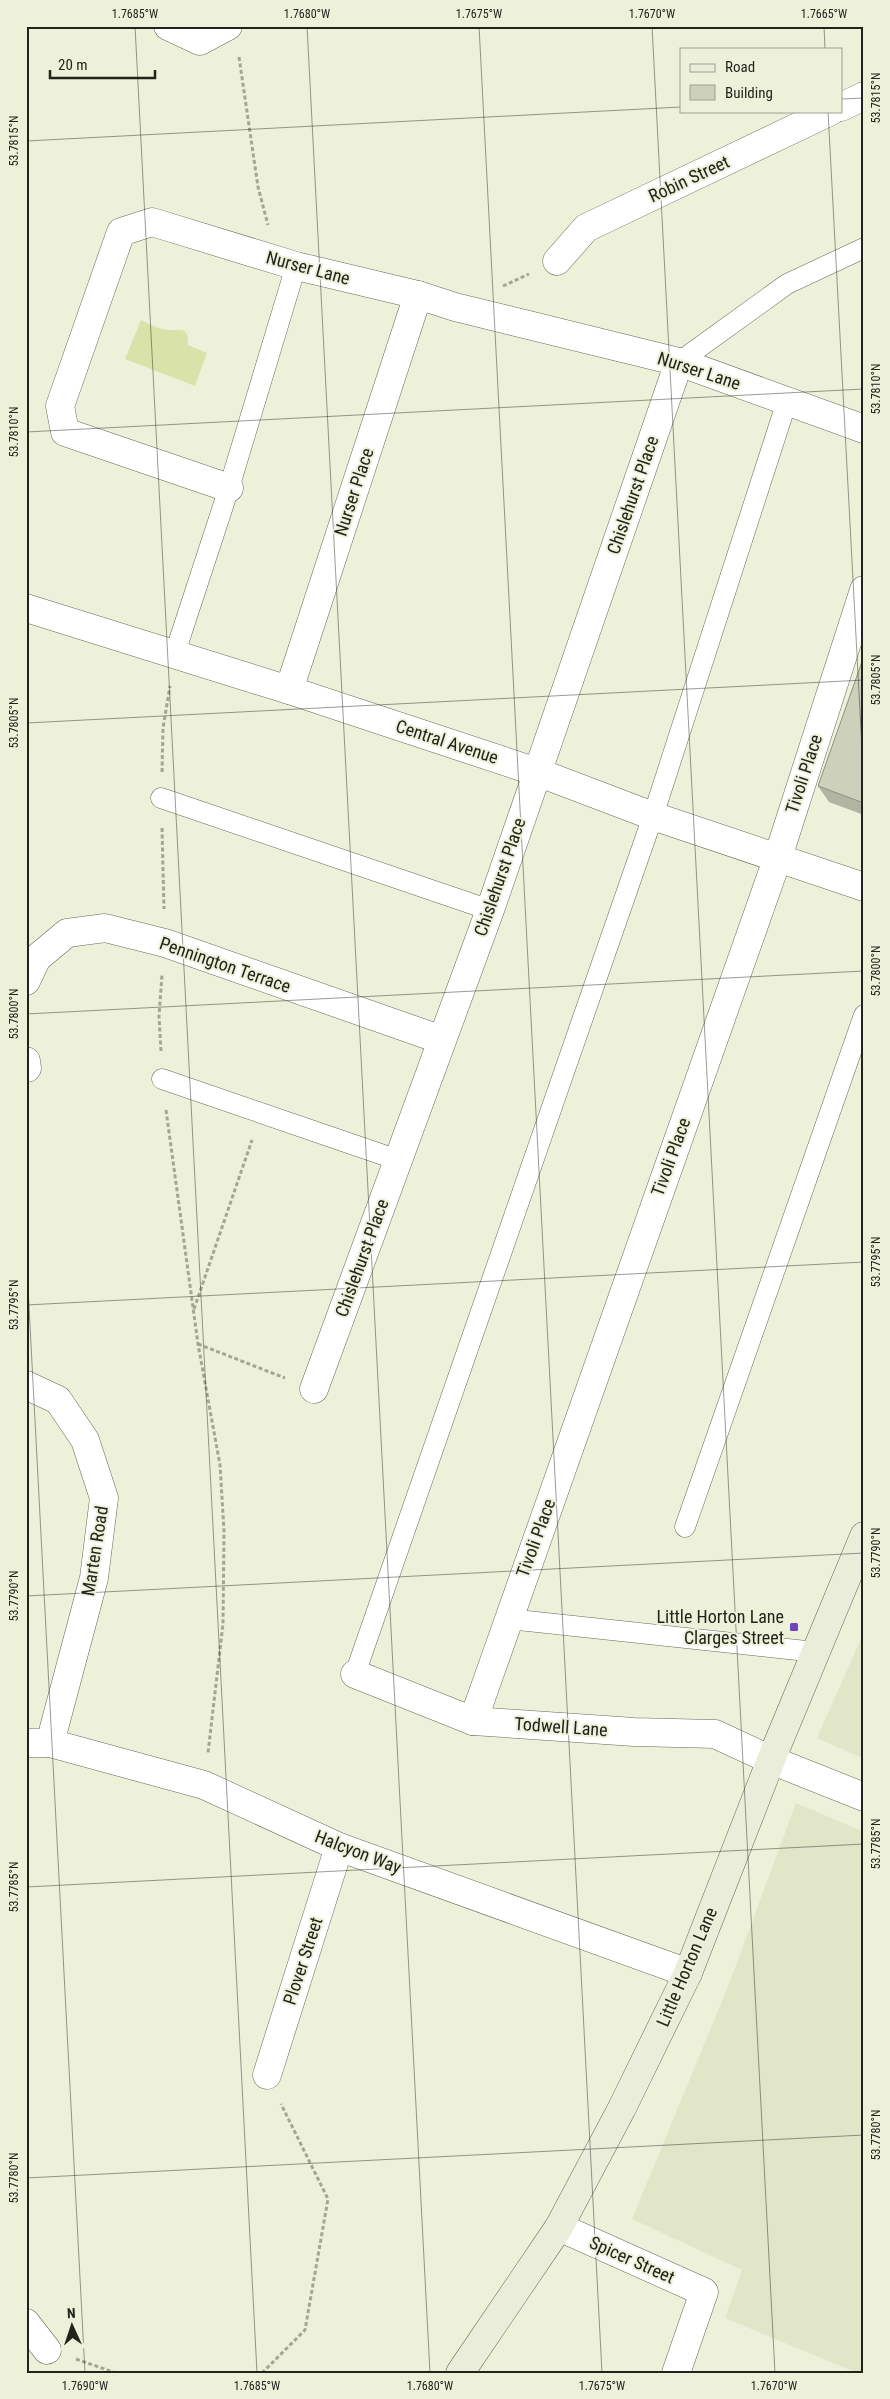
<svg xmlns="http://www.w3.org/2000/svg" width="890" height="2399" font-family="'Roboto Condensed',sans-serif">
<style>
.built{fill:#e1e6c9}
.green{fill:#d9e3a9}
.lines{fill:none;stroke-linecap:round;stroke-linejoin:round}
.lane-casing{stroke:#666a56;stroke-width:21}
.street-casing{stroke:#666a56;stroke-width:29}
.secondary-casing{stroke:#666a56;stroke-width:29}
.path{stroke:#a3a694;stroke-width:3;stroke-dasharray:4 2.5;stroke-linecap:butt}
.lane{stroke:#fff;stroke-width:20}
.street{stroke:#fff;stroke-width:28}
.secondary{stroke:#eaedd9;stroke-width:28}
.wall{fill:#b0b4a1}
.building{fill:#cdd1bb;stroke:#909283}
.ticks{fill:none;stroke:#22231b;stroke-width:1;stroke-opacity:0.45}
.poi-dot{fill:#6f44bd;stroke:#edf1da;stroke-width:2}
.labels{text-anchor:middle;stroke-width:4;stroke-linejoin:round;paint-order:stroke}
.street-label{font-size:18px;fill:#22231b;stroke:#edf1da}
.poi-label{font-size:18px;fill:#22231b;stroke:#edf1da;text-anchor:end}
.neatline{fill:none;stroke:#22231b;stroke-width:2}
.ticks-label{font-size:12px;text-anchor:middle;fill:#22231b}
</style>
<rect width="100%" height="100%" fill="#edf1da"/>
<g class="built">
<polygon points="864,1632 864,1759 817,1738"/>
<polygon points="796,1803 864,1832 864,2373 857,2373 725,2318 742,2270 632,2219 729,1984"/>
</g>
<path class="green" d="M141,320C148,323 156,328 163,329C176,333 189,322 188,345L207,353L195,386L125,359Z"/>
<g class="lines">
<g class="lane-casing">
<g id="lane">
<polyline points="679,362 787,284 864,248"/>
<polyline points="174,656 229,488 296,266"/>
<polyline points="161,798 490,910"/>
<polyline points="162,1079 398,1160"/>
<polyline points="685,1527 864,1015"/>
<polyline points="508,1619 816,1652"/>
<polyline points="355,1674 653,816 787,401"/>
</g>
</g>
<g class="street-casing">
<g id="street">
<polyline points="168,26 200,41 228,26"/>
<polyline points="841,107 864,96"/>
<polyline points="557,261 586,228 831,111"/>
<polyline points="229,488 65,432 60,406 121,232 152,222 296,266 418,295 455,307 679,362 864,429"/>
<polyline points="26,608 289,690 537,772 653,816 864,887"/>
<polyline points="289,690 418,295"/>
<polyline points="26,981 37,958 67,933 105,928 165,943 442,1040"/>
<polyline points="26,1061 27,1068"/>
<polyline points="26,1385 58,1400 85,1440 104,1498 94,1578 50,1743"/>
<polyline points="314,1389 490,910 679,362"/>
<polyline points="355,1674 473,1721 634,1732 715,1734 771,1760 864,1797"/>
<polyline points="473,1721 778,857 864,590"/>
<polyline points="26,1743 50,1743 204,1785 339,1847 688,1973"/>
<polyline points="267,2075 339,1847"/>
<polyline points="559,2227 704,2292 676,2373"/>
<polyline points="26,2323 47,2350"/>
</g>
</g>
<g class="secondary-casing">
<polyline id="secondary" points="460,2373 559,2227 622,2108 688,1973 771,1760 864,1536"/>
</g>
<g class="path">
<polyline points="239,57 258,187 268,225"/>
<polyline points="503,286 529,274"/>
<polyline points="162,772 163,728 170,686"/>
<polyline points="162,828 164,909"/>
<polyline points="161,1051 159,1016 162,975"/>
<polyline points="166,1110 198,1344 220,1465 224,1531 223,1624 208,1753"/>
<polyline points="194,1309 252,1140"/>
<polyline points="198,1344 285,1378"/>
<polyline points="76,2359 116,2373"/>
<polyline points="262,2373 305,2330 328,2199 281,2104"/>
</g>
<use href="#lane" class="lane"/>
<use href="#street" class="street"/>
<use href="#secondary" class="secondary"/>
</g>
<polygon class="wall" points="864,656 864,815 829,802 818,786"/>
<polygon class="building" points="864,656 864,803 818,786"/>
<path class="ticks" d="M135,26L257,2373M307,26L430,2373M479,26L602,2373M652,26L775,2373M824,26L825,49M841,99L864,98M828,111L864,786M26,141L681,107M26,432L864,389M26,723L864,680M26,1014L864,971M26,1249L85,2373M26,1305L864,1262M26,1596L864,1553M26,1887L864,1844M26,2178L864,2135"/>
<rect class="poi-dot" x="789" y="1622" width="10" height="10" rx="2.5"/>
<g class="labels">
<g class="street-label">
<text transform="translate(689 179) rotate(-25)" y="6">Robin Street</text>
<text transform="translate(308 268) rotate(15)" y="6">Nurser Lane</text>
<text transform="translate(699 371) rotate(18)" y="6">Nurser Lane</text>
<text transform="translate(354 492) rotate(-72)" y="6">Nurser Place</text>
<text transform="translate(633 495) rotate(-71)" y="6">Chislehurst Place</text>
<text transform="translate(447 742) rotate(18)" y="6">Central Avenue</text>
<text transform="translate(804 774) rotate(-72)" y="6">Tivoli Place</text>
<text transform="translate(500 877) rotate(-71)" y="6">Chislehurst Place</text>
<text transform="translate(225 965) rotate(19)" y="6">Pennington Terrace</text>
<text transform="translate(671 1157) rotate(-70)" y="6">Tivoli Place</text>
<text transform="translate(362 1258) rotate(-70)" y="6">Chislehurst Place</text>
<text transform="translate(536 1538) rotate(-70)" y="6">Tivoli Place</text>
<text transform="translate(95 1551) rotate(-81)" y="6">Marten Road</text>
<text transform="translate(561 1727) rotate(4)" y="6">Todwell Lane</text>
<text transform="translate(358 1852) rotate(21)" y="6">Halcyon Way</text>
<text transform="translate(303 1961) rotate(-72)" y="6">Plover Street</text>
<text transform="translate(687 1967) rotate(-67)" y="6">Little Horton Lane</text>
<text transform="translate(632 2260) rotate(24)" y="6">Spicer Street</text>
</g>
<g class="poi-label">
<text x="784" y="1623">Little Horton Lane<tspan x="784" dy="21">Clarges Street</tspan></text>
</g>
</g>
<rect width="890" height="2399" fill="none" stroke="#edf1da" stroke-width="55"/>
<rect x="680" y="48" width="162" height="65" fill="#edf1da" stroke="#9c9f8e"/>
<rect x="690" y="64" width="25" height="8" fill="#eaedd9" stroke="#9c9f8e"/>
<text x="725" y="72" font-size="15" fill="#22231b">Road</text>
<rect x="690" y="85" width="25" height="15" fill="#cdd1bb" stroke="#9c9f8e"/>
<text x="725" y="98" font-size="15" fill="#22231b">Building</text>
<g transform="translate(72 2326) rotate(357)" stroke="#edf1da" stroke-width="4" paint-order="stroke">
<path d="M0-4L9 19L0 12L-9 19Z" fill="#22231b"/>
<text y="-8" font-size="14" font-weight="bold" text-anchor="middle" fill="#22231b">N</text>
</g>
<path d="M50 70v8h105v-8" fill="none" stroke="#22231b" stroke-width="2.5"/>
<text x="58" y="70" font-size="15" fill="#22231b" stroke="#edf1da" stroke-width="4" paint-order="stroke">20 m</text>
<rect x="28" y="28" width="834" height="2344" class="neatline"/>
<g class="ticks-label">
<text x="135" y="18">1.7685°W</text>
<text x="307" y="18">1.7680°W</text>
<text x="479" y="18">1.7675°W</text>
<text x="652" y="18">1.7670°W</text>
<text x="824" y="18">1.7665°W</text>
<text transform="translate(876 98) rotate(-90)" y="4">53.7815°N</text>
<text transform="translate(14 141) rotate(-90)" y="4">53.7815°N</text>
<text transform="translate(876 389) rotate(-90)" y="4">53.7810°N</text>
<text transform="translate(14 432) rotate(-90)" y="4">53.7810°N</text>
<text transform="translate(876 680) rotate(-90)" y="4">53.7805°N</text>
<text transform="translate(14 723) rotate(-90)" y="4">53.7805°N</text>
<text transform="translate(876 971) rotate(-90)" y="4">53.7800°N</text>
<text transform="translate(14 1014) rotate(-90)" y="4">53.7800°N</text>
<text transform="translate(876 1262) rotate(-90)" y="4">53.7795°N</text>
<text transform="translate(14 1305) rotate(-90)" y="4">53.7795°N</text>
<text transform="translate(876 1553) rotate(-90)" y="4">53.7790°N</text>
<text transform="translate(14 1596) rotate(-90)" y="4">53.7790°N</text>
<text transform="translate(876 1844) rotate(-90)" y="4">53.7785°N</text>
<text transform="translate(14 1887) rotate(-90)" y="4">53.7785°N</text>
<text transform="translate(876 2135) rotate(-90)" y="4">53.7780°N</text>
<text transform="translate(14 2178) rotate(-90)" y="4">53.7780°N</text>
<text x="85" y="2390">1.7690°W</text>
<text x="257" y="2390">1.7685°W</text>
<text x="430" y="2390">1.7680°W</text>
<text x="602" y="2390">1.7675°W</text>
<text x="774" y="2390">1.7670°W</text>
</g>
</svg>
